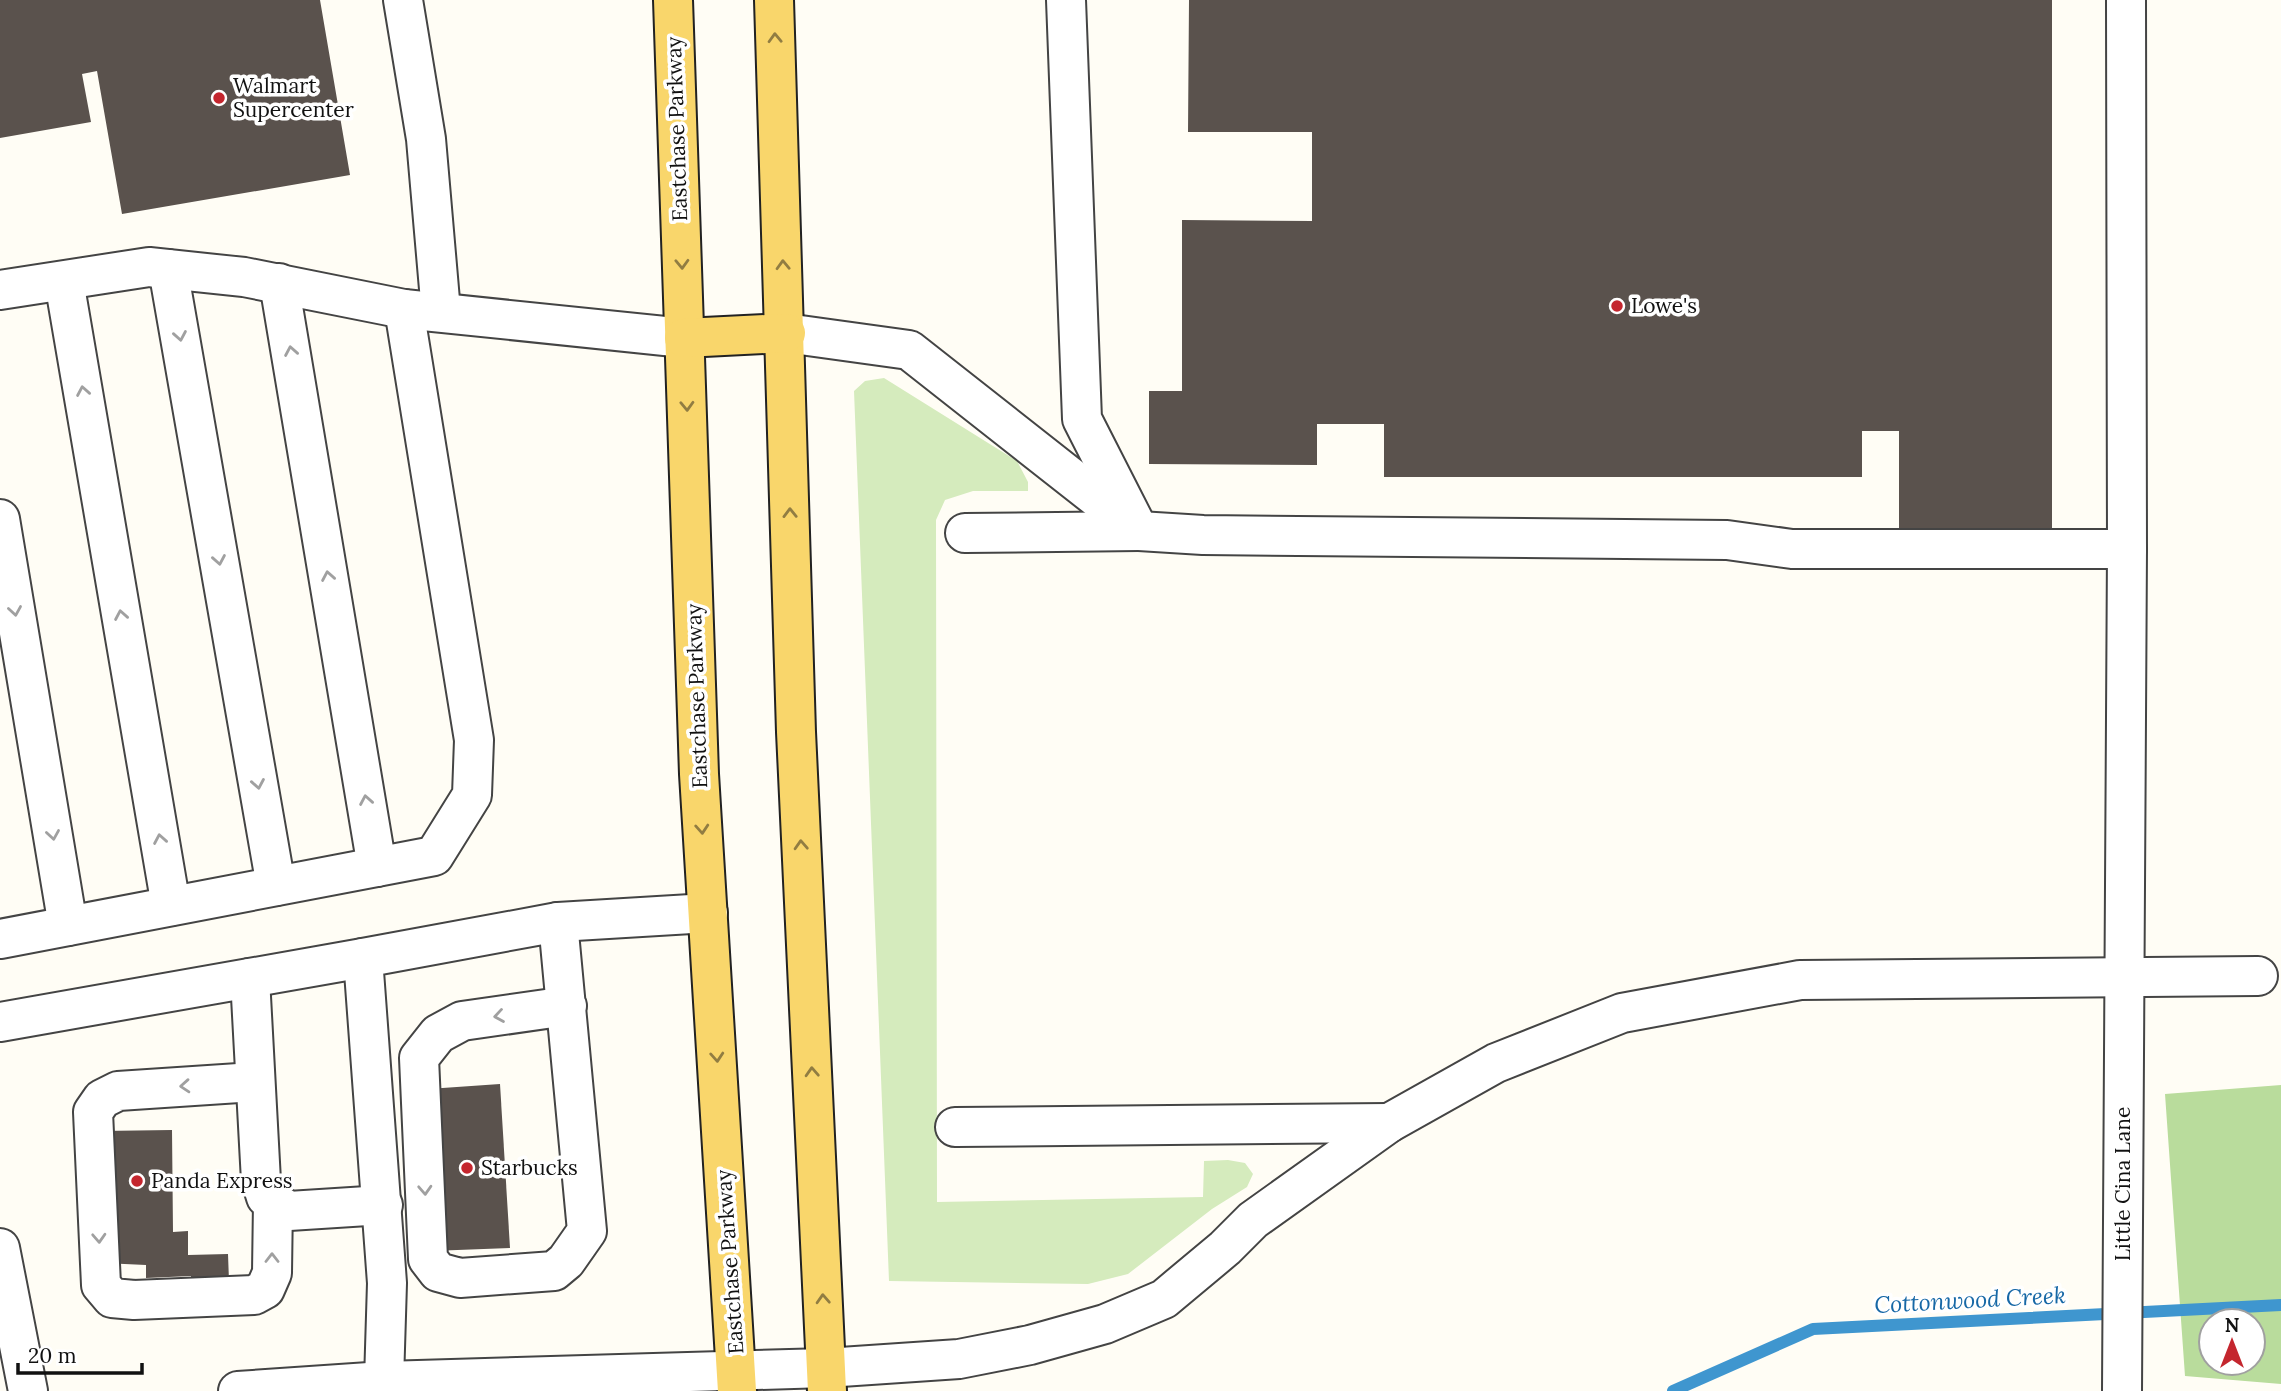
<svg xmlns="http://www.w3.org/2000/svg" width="2281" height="1391" font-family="Lora,serif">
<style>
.green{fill:#d5ebbd}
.forest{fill:#b9dc9c;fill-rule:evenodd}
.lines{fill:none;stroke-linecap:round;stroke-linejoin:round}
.stream{stroke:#3f96cf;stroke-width:12}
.building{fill:#5a524d}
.minor-casing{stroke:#444;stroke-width:42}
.major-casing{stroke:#222;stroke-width:42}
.minor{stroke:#fff;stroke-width:38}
.major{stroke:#f9d66b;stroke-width:38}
.oneway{stroke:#917d42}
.oneway2{stroke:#a0a0a0}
.poi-dot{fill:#c4262e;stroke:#fff;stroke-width:2.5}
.labels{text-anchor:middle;stroke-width:7;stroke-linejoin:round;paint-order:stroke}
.poi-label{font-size:21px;fill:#111;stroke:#fff;text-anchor:start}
.street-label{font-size:21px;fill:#111;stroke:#fff}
.water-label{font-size:23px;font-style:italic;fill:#1768a6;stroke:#fff}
</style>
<rect width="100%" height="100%" fill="#fffdf5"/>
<polygon class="green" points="884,378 1017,461 1028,482 1028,491 973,491 945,500 936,520 937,1202 1203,1197 1204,1161 1228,1160 1245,1163 1253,1174 1247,1187 1212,1209 1128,1274 1088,1284 889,1281 854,391 865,381"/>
<path class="forest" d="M2281,1085V1384L2185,1376L2165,1094ZM2211,1321H2253V1363H2211Z"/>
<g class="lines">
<polyline class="stream" points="1673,1391 1813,1329 2281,1305"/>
</g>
<g class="building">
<polygon points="0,0 320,0 350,175 122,214 97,71 82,74 91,122 0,138"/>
<polygon points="1189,0 2052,0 2052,545 1899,545 1899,431 1862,431 1862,477 1384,477 1384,424 1317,424 1317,465 1149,464 1149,391 1182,391 1182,220 1312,221 1312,132 1188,132"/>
<polygon points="500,1084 510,1248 431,1251 428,1089"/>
<polygon points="172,1130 173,1232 188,1231 188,1255 228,1254 229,1281 191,1283 191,1276 146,1278 146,1265 103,1263 101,1131"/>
</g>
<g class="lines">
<g class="minor-casing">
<g id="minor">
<polyline points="403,0 426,139 441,312"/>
<polyline points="168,269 276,886"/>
<polyline points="64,281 171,906"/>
<polyline points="279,283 377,867"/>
<polyline points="0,290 149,267 244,277 404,309 684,338"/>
<polyline points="786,333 909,350 1139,531 1203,535 1727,540 1792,549 2127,549"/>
<polyline points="0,519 68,926"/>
<polyline points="965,533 1139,531 1082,419 1066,0"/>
<polyline points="558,922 587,1231 566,1261 554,1271 460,1278 438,1272 428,1259 419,1058 438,1034 462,1021 567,1006"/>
<polyline points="0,939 434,856 472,795 474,740 404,309"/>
<polyline points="250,978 261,1181 266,1197 289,1211 383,1205"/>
<polyline points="0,1022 363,958"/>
<polyline points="254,1082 118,1091 102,1099 93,1112 101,1285 112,1298 134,1300 254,1295 265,1289 272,1273 273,1202"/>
<polyline points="955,1127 1389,1123"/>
<polyline points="0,1248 28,1391"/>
<polyline points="384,1381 387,1283 363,958 558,922 708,913"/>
<polyline points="238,1391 384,1381 826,1368 959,1359 1030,1345 1105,1324 1164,1299 1225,1248 1253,1220 1389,1123 1496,1063 1622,1013 1800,980 2258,976"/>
<polyline points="2122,1391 2127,549 2126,0"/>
</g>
</g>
<g class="major-casing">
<g id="major">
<polyline points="673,0 699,774 737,1391"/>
<polyline points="774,0 796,732 827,1391"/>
<polyline points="684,338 786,333"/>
</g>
</g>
<use href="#minor" class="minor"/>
<use href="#major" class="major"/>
</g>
<defs><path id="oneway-chevron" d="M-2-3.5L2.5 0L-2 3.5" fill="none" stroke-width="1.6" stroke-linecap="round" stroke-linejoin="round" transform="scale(1.75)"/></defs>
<g class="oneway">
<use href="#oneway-chevron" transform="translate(775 38) rotate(-92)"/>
<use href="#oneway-chevron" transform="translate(682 264) rotate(88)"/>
<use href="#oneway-chevron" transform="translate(783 265) rotate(-92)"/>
<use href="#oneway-chevron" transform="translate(687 406) rotate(88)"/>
<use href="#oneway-chevron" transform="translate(790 513) rotate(-91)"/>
<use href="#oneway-chevron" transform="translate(702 829) rotate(86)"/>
<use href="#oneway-chevron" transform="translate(801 845) rotate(-93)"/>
<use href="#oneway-chevron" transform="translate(717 1057) rotate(86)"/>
<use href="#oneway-chevron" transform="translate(812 1072) rotate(-93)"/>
<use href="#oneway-chevron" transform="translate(823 1299) rotate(-93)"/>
</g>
<g class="oneway2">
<use href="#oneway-chevron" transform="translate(180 336) rotate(80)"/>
<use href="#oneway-chevron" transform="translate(291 351) rotate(-100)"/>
<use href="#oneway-chevron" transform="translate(83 391) rotate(-100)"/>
<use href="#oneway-chevron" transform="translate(219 560) rotate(80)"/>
<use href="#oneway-chevron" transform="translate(328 576) rotate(-100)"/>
<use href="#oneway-chevron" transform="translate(15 611) rotate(81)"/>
<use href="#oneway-chevron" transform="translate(121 615) rotate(-100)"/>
<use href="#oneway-chevron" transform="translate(258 784) rotate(80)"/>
<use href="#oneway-chevron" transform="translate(366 800) rotate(-100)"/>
<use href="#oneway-chevron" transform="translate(53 835) rotate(81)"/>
<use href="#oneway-chevron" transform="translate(160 839) rotate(-100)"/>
<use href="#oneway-chevron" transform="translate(499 1016) rotate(171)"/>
<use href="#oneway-chevron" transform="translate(185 1086) rotate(176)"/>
<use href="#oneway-chevron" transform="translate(425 1190) rotate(87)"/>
<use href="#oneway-chevron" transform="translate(99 1238) rotate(87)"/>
<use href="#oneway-chevron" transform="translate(272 1258) rotate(-90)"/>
</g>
<g class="poi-dot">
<circle cx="219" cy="98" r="7"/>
<circle cx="1617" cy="306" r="7"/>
<circle cx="467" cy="1168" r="7"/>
<circle cx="137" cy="1181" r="7"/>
</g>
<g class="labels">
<g class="poi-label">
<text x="233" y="93">Walmart<tspan x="233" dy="24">Supercenter</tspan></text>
<text x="1631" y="313">Lowe's</text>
<text x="481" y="1175">Starbucks</text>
<text x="151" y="1188">Panda Express</text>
</g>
<g class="street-label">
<text transform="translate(677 129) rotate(-92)" y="7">Eastchase Parkway</text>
<text transform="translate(697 696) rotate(-92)" y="7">Eastchase Parkway</text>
<text transform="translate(2123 1184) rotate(-90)" y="7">Little Cina Lane</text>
<text transform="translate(730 1262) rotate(-94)" y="7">Eastchase Parkway</text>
</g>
<g class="water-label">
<text transform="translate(1970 1300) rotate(-3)" y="8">Cottonwood Creek</text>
</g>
</g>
<g transform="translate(2232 1342)"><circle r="33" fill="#ffffff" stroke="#a0a0a0" stroke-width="2"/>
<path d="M0-5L12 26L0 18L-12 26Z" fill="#c4262e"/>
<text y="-10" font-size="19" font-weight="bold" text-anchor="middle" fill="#111111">N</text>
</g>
<path d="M18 1363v10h124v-10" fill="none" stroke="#111111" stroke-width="3.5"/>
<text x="28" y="1363" font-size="21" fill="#111111" stroke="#ffffff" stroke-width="5" paint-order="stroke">20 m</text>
</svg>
